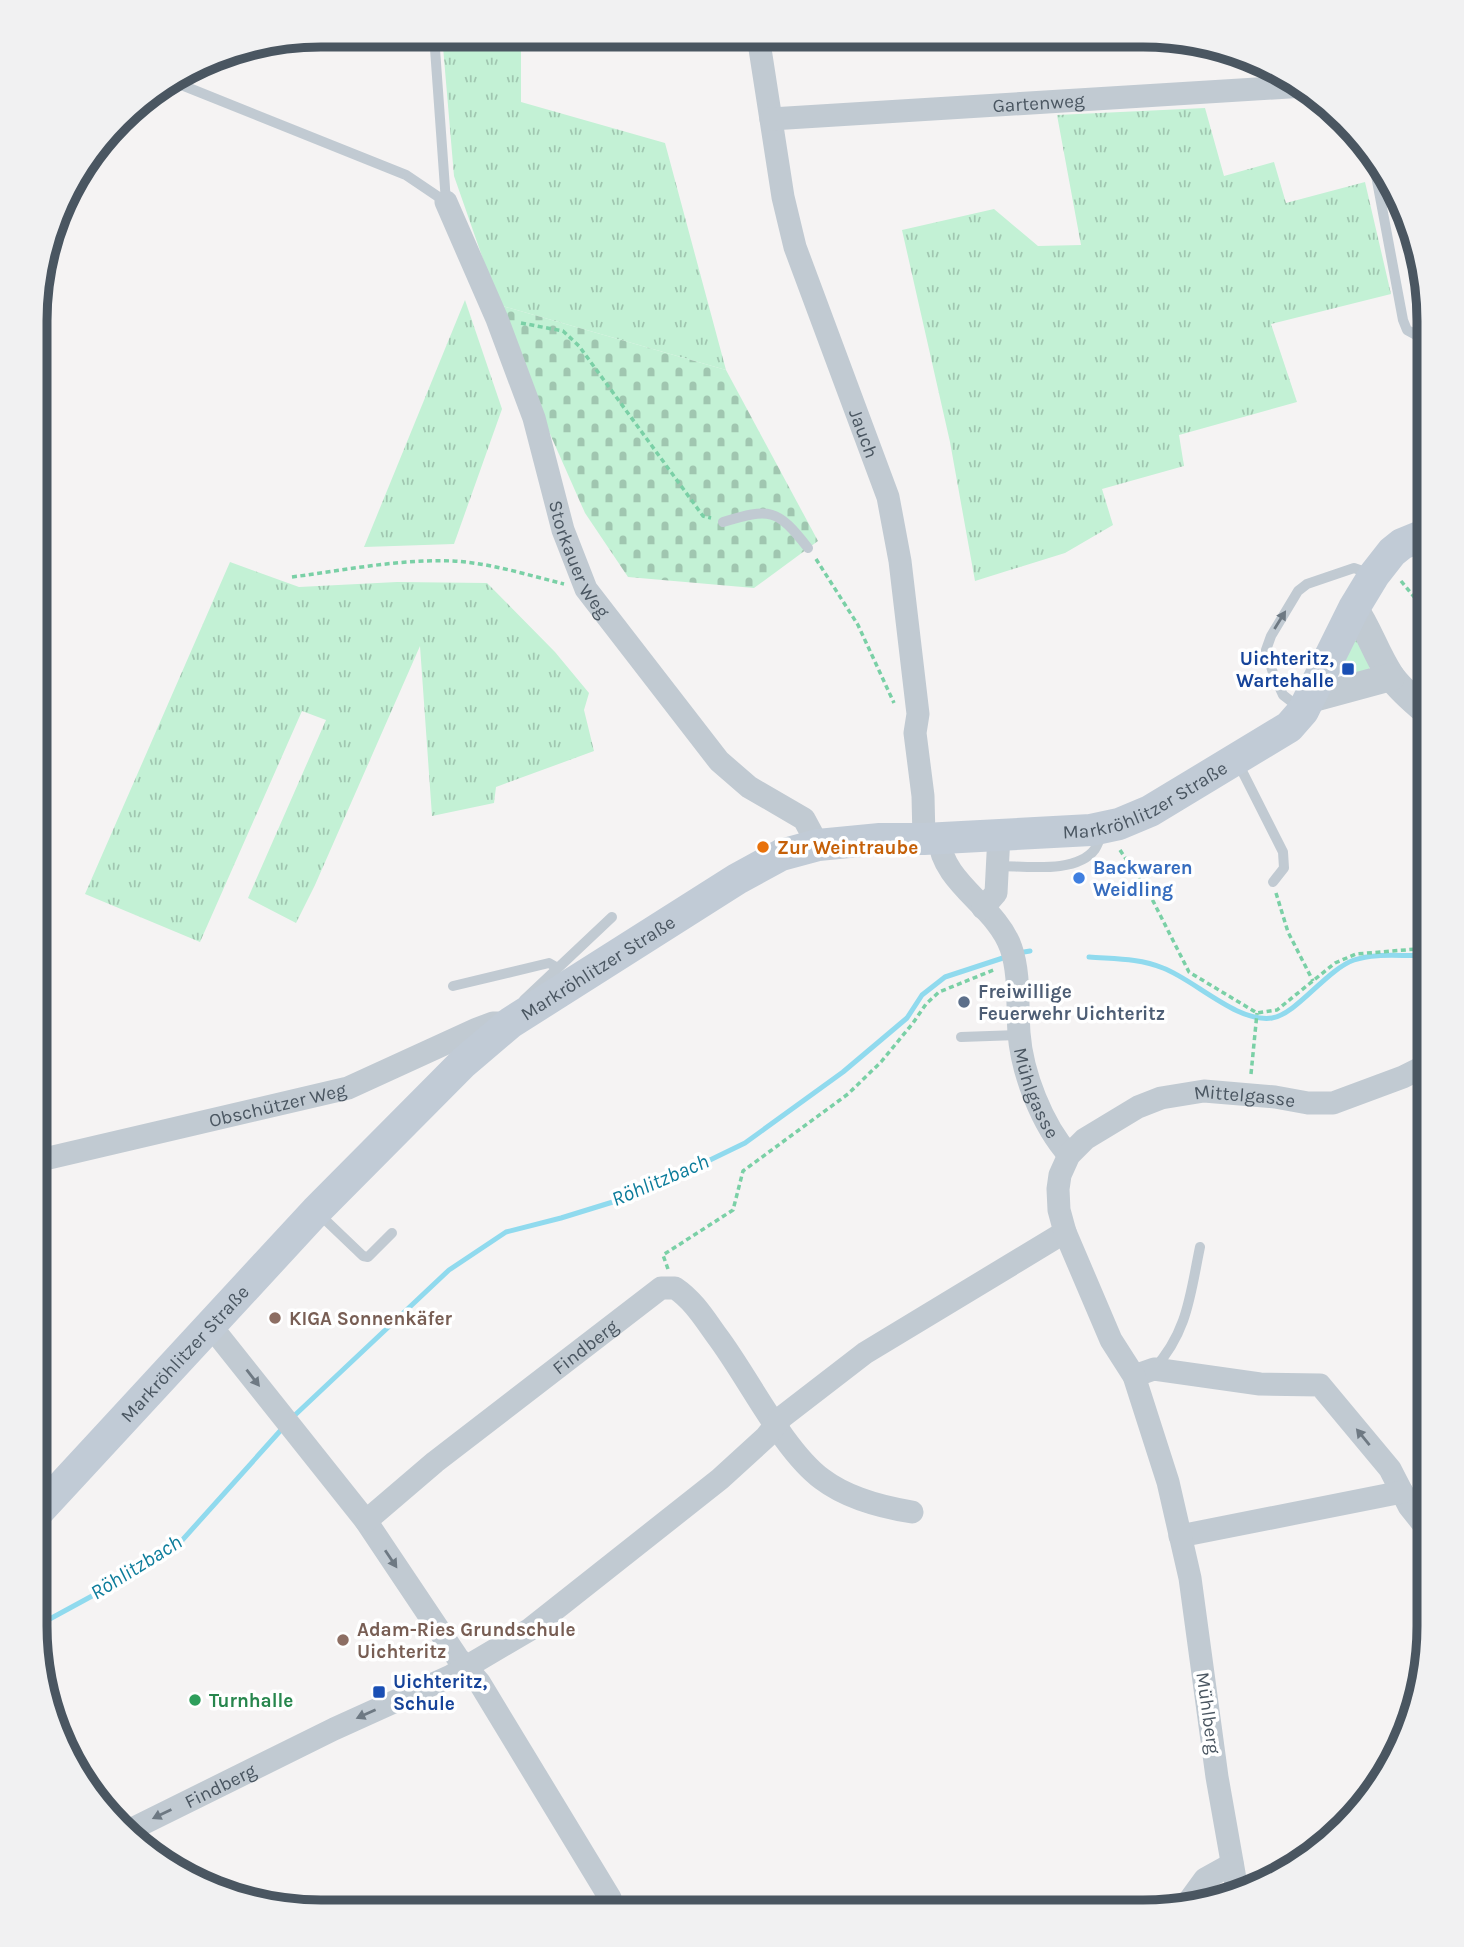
<svg xmlns="http://www.w3.org/2000/svg" width="1464" height="1947" font-family="Karla,sans-serif">
<style>
.grass{fill:url(#grass-tufts)}
.cemetery{fill:url(#cemetery-stones)}
.lines{fill:none;stroke-linecap:round;stroke-linejoin:round}
.stream{stroke:#90daee;stroke-width:5}
.path{stroke:#7ad0a6;stroke-width:3.5;stroke-dasharray:5 3.5;stroke-linecap:butt}
.service{stroke:#c1cad2;stroke-width:10}
.minor{stroke:#c1cad2;stroke-width:23}
.tertiary{stroke:#c1cad2;stroke-width:28}
.secondary{stroke:#c1cbd6;stroke-width:32}
.oneway{fill:#6e7983}
.transit-dot{fill:#1a4fb4;stroke:#fff;stroke-width:2.5}
.food-dot{fill:#e8710a;stroke:#fff;stroke-width:2.5}
.shop-dot{fill:#3f7fe0;stroke:#fff;stroke-width:2.5}
.service-dot{fill:#5c6f8a;stroke:#fff;stroke-width:2.5}
.education-dot{fill:#8d6e63;stroke:#fff;stroke-width:2.5}
.leisure-dot{fill:#2e9e5b;stroke:#fff;stroke-width:2.5}
.labels{text-anchor:middle;stroke-width:7;stroke-linejoin:round;paint-order:stroke}
.street-label{font-size:19px;fill:#4a5661;stroke:#fff}
.transit-label{font-size:19px;font-weight:bold;fill:#164399;stroke:#fff;text-anchor:end}
.food-label{font-size:19px;font-weight:bold;fill:#c56008;stroke:#fff;text-anchor:start}
.shop-label{font-size:19px;font-weight:bold;fill:#366cbe;stroke:#fff;text-anchor:start}
.service-label{font-size:19px;font-weight:bold;fill:#4e5e75;stroke:#fff;text-anchor:start}
.education-label{font-size:19px;font-weight:bold;fill:#785e54;stroke:#fff;text-anchor:start}
.leisure-label{font-size:19px;font-weight:bold;fill:#27864d;stroke:#fff;text-anchor:start}
.water-label{font-size:21px;font-style:italic;fill:#0c7c9b;stroke:#fff}
.rim{fill:none;stroke:#4a5661;stroke-width:9}
</style>
<defs>
<pattern id="grass-tufts" width="24" height="20" patternUnits="userSpaceOnUse" patternTransform="scale(1.75)"><rect width="24" height="20" fill="#c3f1d5"/><path d="M3 7l-1-3M5 7V3M7 7l1-3M15 17l-1-3M17 17v-4M19 17l1-3" fill="none" stroke="#a0c6b0"/></pattern>
<pattern id="cemetery-stones" width="16" height="16" patternUnits="userSpaceOnUse" patternTransform="scale(1.75)"><rect width="16" height="16" fill="#c3f1d5"/><path d="M2 7V4a2 2 0 0 1 4 0v3zM10 15v-3a2 2 0 0 1 4 0v3z" fill="#a0c6b0"/></pattern>
</defs>
<rect width="100%" height="100%" fill="#f5f3f3"/>
<g class="grass">
<polygon points="442,35 521,36 521,102 665,143 726,370 499,305 454,176"/>
<polygon points="1205,108 1224,176 1274,162 1286,203 1365,182 1391,294 1271,324 1297,402 1179,435 1184,466 1102,489 1113,525 1065,553 975,581 950,442 902,230 994,209 1038,246 1081,245 1057,115"/>
<polygon points="465,300 502,409 454,544 364,547"/>
<polygon points="230,562 299,587 397,582 487,583 555,652 589,693 584,710 594,751 496,787 494,803 432,816 420,646 315,885 296,923 248,898 326,720 302,711 200,942 85,894"/>
<polygon points="1355,639 1361,641 1371,665 1369,669 1349,678 1342,673 1339,664"/>
</g>
<polygon class="cemetery" points="499,305 726,370 818,541 754,588 628,577 585,513 520,366"/>
<g class="lines">
<g class="stream">
<polyline points="1018,953 1030,951"/>
<path d="M1089,957C1114,959 1139,958 1163,968C1195,980 1237,1023 1272,1018C1297,1014 1326,970 1354,960C1377,952 1405,957 1429,955"/>
<polyline points="295,1415 449,1270 506,1232 561,1218 642,1193 745,1143 843,1072 907,1018 922,995 945,977 1009,956"/>
<polyline points="35,1627 138,1571 177,1546 281,1430"/>
</g>
<g class="path">
<polyline points="521,323 563,331 579,346 703,516 711,518"/>
<polyline points="816,559 858,625 894,703"/>
<path d="M292,577C345,570 399,559 453,561C490,563 528,575 564,584"/>
<polyline points="1401,581 1429,615"/>
<polyline points="1120,850 1151,897 1189,972 1257,1013 1277,1010 1335,963 1356,954 1429,948"/>
<polyline points="1276,893 1288,932 1313,981"/>
<polyline points="1251,1074 1257,1013"/>
<polyline points="668,1269 663,1255 733,1210 743,1171 848,1094 881,1062 913,1023 926,1004 939,992 996,969"/>
</g>
<g class="service">
<polyline points="174,82 406,175 446,202 434,35"/>
<polyline points="1372,154 1403,320 1407,330 1429,342"/>
<path d="M723,522C770,508 777,508 808,548"/>
<polyline points="1301,709 1283,695 1273,673 1266,650 1271,636 1298,591 1307,584 1354,568 1371,574"/>
<polyline points="1237,761 1283,852 1284,868 1273,882"/>
<path d="M998,866C1026,866 1077,874 1095,849C1098,844 1100,838 1102,833"/>
<polyline points="453,986 549,963 556,967"/>
<polyline points="524,1000 612,917"/>
<polyline points="961,1037 1019,1035"/>
<polyline points="318,1213 363,1256 368,1257 392,1233"/>
<path d="M1154,1369C1188,1331 1190,1295 1200,1247"/>
</g>
<g class="minor">
<path id="s1" d="M758,36L783,197L795,247L888,497L900,561L918,714L915,733L923,796L924,839"/>
<path id="s2" d="M771,119L1305,86"/>
<path id="s3" d="M446,202L497,319L534,418L563,530L586,589L719,761L749,787L804,819L818,845"/>
<path id="s4" d="M939,838C942,884 996,905 1011,948C1020,974 1017,1005 1019,1033C1022,1073 1042,1125 1069,1155"/>
<polyline points="983,908 996,893 999,835"/>
<path id="s5" d="M36,1161L348,1088L477,1029L493,1023H507"/>
<polyline points="210,1325 366,1521 457,1657 479,1682 610,1898"/>
<polyline points="1134,1376 1154,1369 1260,1384 1320,1385 1390,1469 1409,1506 1428,1530"/>
<path id="s6" d="M366,1521L435,1462L661,1288H675C693,1300 704,1318 717,1336C748,1377 783,1450 822,1479C847,1498 881,1507 912,1512"/>
<polyline points="1180,1536 1402,1492"/>
<path id="s7" d="M126,1832L334,1729L451,1676L529,1630L720,1479L766,1437L782,1417L865,1353L1065,1232"/>
<path id="s8" d="M1237,1890L1217,1777L1190,1578L1168,1482L1134,1376L1111,1340L1065,1232L1059,1210L1058,1189L1060,1175L1069,1155L1085,1139L1138,1107L1161,1098L1204,1091L1275,1097L1308,1103H1333L1403,1077L1429,1064"/>
<polyline points="1189,1901 1205,1879 1232,1864"/>
</g>
<g class="tertiary">
<path d="M1354,608C1368,628 1376,654 1390,675C1400,690 1416,702 1429,714"/>
<polyline points="1310,699 1391,677"/>
</g>
<path class="secondary" id="s9" d="M35,1515L316,1211L463,1063L510,1023L737,879L781,855L818,845L880,839H924L1091,830L1119,824L1150,811L1289,727L1303,711L1354,608L1374,575L1392,552L1402,544L1429,533"/>
</g>
<defs><path id="oneway-solid" d="M-6-.8H1V-3.2L6.5 0L1 3.2V.8H-6Z" transform="scale(1.75)"/></defs>
<g class="oneway">
<use href="#oneway-solid" transform="translate(1280 620) rotate(-58)"/>
<use href="#oneway-solid" transform="translate(253 1378) rotate(52)"/>
<use href="#oneway-solid" transform="translate(1363 1437) rotate(-129)"/>
<use href="#oneway-solid" transform="translate(391 1559) rotate(56)"/>
<use href="#oneway-solid" transform="translate(366 1714) rotate(156)"/>
<use href="#oneway-solid" transform="translate(162 1814) rotate(154)"/>
</g>
<g class="transit-dot">
<rect x="1341" y="662" width="14" height="14" rx="3.5"/>
<rect x="372" y="1685" width="14" height="14" rx="3.5"/>
</g>
<circle class="food-dot" cx="763" cy="847" r="7"/>
<circle class="shop-dot" cx="1079" cy="878" r="7"/>
<circle class="service-dot" cx="964" cy="1002" r="7"/>
<g class="education-dot">
<circle cx="275" cy="1318" r="7"/>
<circle cx="343" cy="1640" r="7"/>
</g>
<circle class="leisure-dot" cx="195" cy="1700" r="7"/>
<g class="labels">
<g class="street-label">
<text dy="7" stroke="none"><textPath href="#s2" startOffset="268">Gartenweg</textPath></text>
<text dy="7" stroke="none"><textPath href="#s1" startOffset="413">Jauch</textPath></text>
<text dy="7" stroke="none"><textPath href="#s3" startOffset="382">Storkauer Weg</textPath></text>
<text dy="7" stroke="none"><textPath href="#s9" startOffset="1376">Markröhlitzer Straße</textPath></text>
<text dy="7" stroke="none"><textPath href="#s9" startOffset="788">Markröhlitzer Straße</textPath></text>
<text dy="7" stroke="none"><textPath href="#s4" startOffset="282">Mühlgasse</textPath></text>
<text dy="7" stroke="none"><textPath href="#s8" startOffset="959">Mittelgasse</textPath></text>
<text dy="7" stroke="none"><textPath href="#s5" startOffset="248">Obschützer Weg</textPath></text>
<text dy="7" stroke="none"><textPath href="#s6" startOffset="280">Findberg</textPath></text>
<text dy="7" stroke="none"><textPath href="#s9" startOffset="220">Markröhlitzer Straße</textPath></text>
<text transform="translate(1209 1713) rotate(82)" y="7">Mühlberg</text>
<text dy="7" stroke="none"><textPath href="#s7" startOffset="105">Findberg</textPath></text>
</g>
<g class="transit-label">
<text x="1334" y="665">Uichteritz,<tspan x="1334" dy="22">Wartehalle</tspan></text>
<text x="393" y="1688" text-anchor="start">Uichteritz,<tspan x="393" dy="22">Schule</tspan></text>
</g>
<g class="food-label">
<text x="777" y="854">Zur Weintraube</text>
</g>
<g class="shop-label">
<text x="1093" y="874">Backwaren<tspan x="1093" dy="22">Weidling</tspan></text>
</g>
<g class="service-label">
<text x="978" y="998">Freiwillige<tspan x="978" dy="22">Feuerwehr Uichteritz</tspan></text>
</g>
<g class="education-label">
<text x="289" y="1325">KIGA Sonnenkäfer</text>
<text x="357" y="1636">Adam-Ries Grundschule<tspan x="357" dy="22">Uichteritz</tspan></text>
</g>
<g class="leisure-label">
<text x="209" y="1707">Turnhalle</text>
</g>
<g class="water-label">
<text transform="translate(660 1180) rotate(-23)" y="7">Röhlitzbach</text>
<text transform="translate(136 1567) rotate(-32)" y="7">Röhlitzbach</text>
</g>
</g>
<path d="M0 0H1464V1947H0ZM321 47H1143A274 274 0 0 1 1417 321V1626A274 274 0 0 1 1143 1900H321A274 274 0 0 1 47 1626V321A274 274 0 0 1 321 47Z" fill="#f1f1f2" fill-rule="evenodd"/>
<path class="rim" d="M321 47H1143A274 274 0 0 1 1417 321V1626A274 274 0 0 1 1143 1900H321A274 274 0 0 1 47 1626V321A274 274 0 0 1 321 47Z"/>
</svg>
